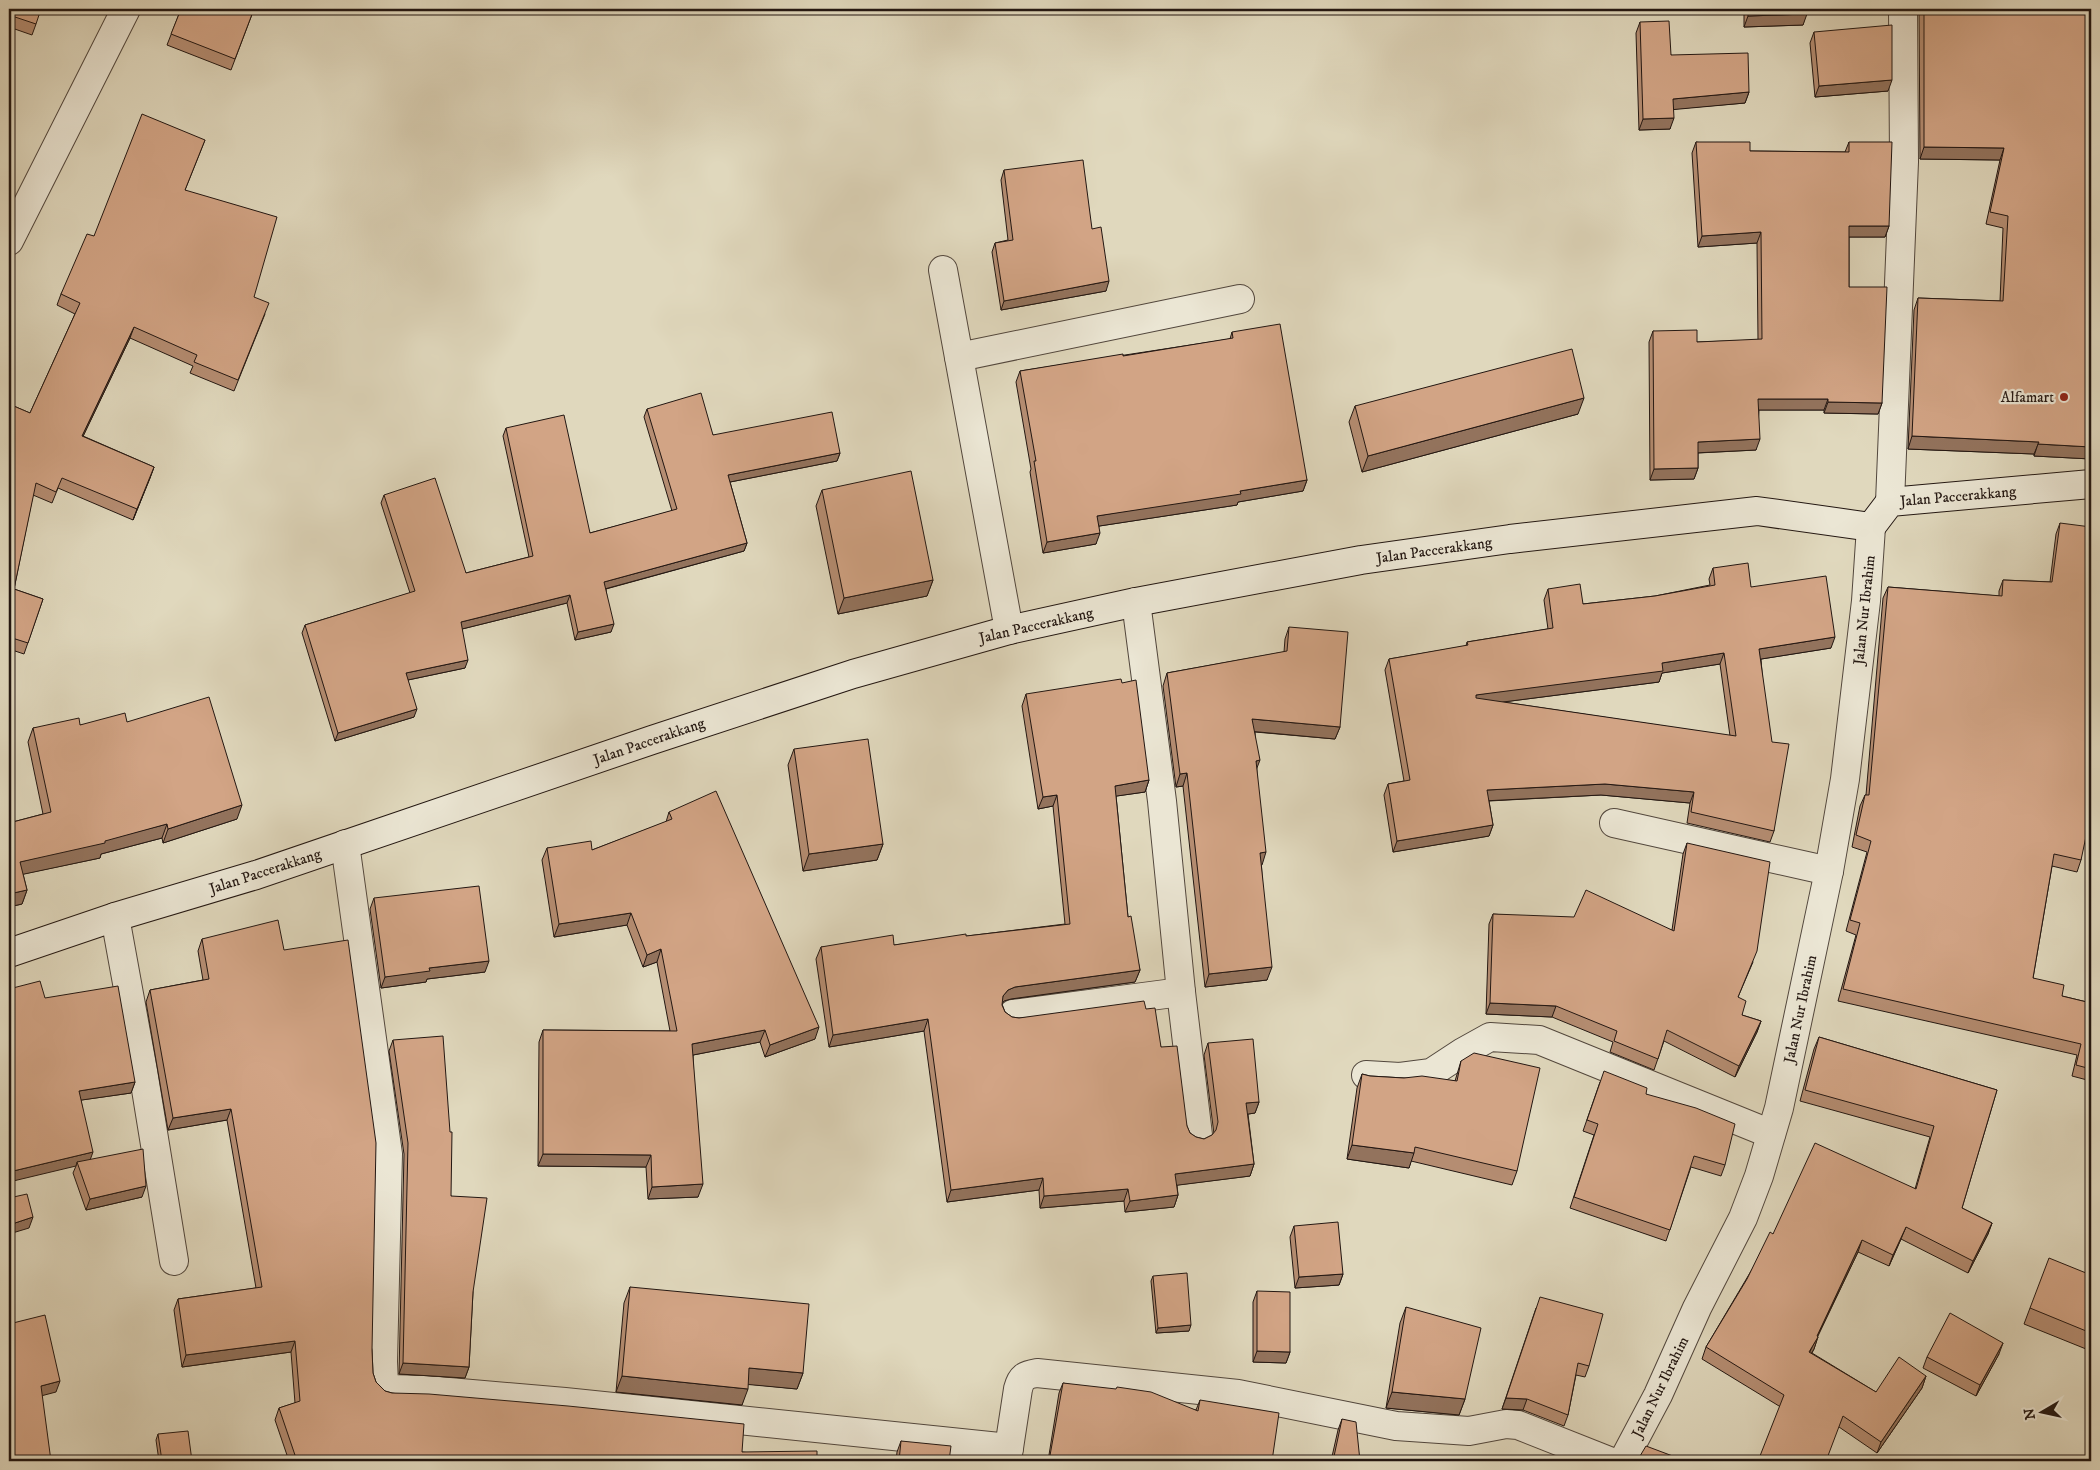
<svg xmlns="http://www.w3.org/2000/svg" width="2100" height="1470" font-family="'IM FELL DW Pica',serif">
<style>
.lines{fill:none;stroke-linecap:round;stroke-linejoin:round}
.street-casing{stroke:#52473d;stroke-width:30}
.secondary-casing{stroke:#231712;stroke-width:30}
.street{stroke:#ebe6d4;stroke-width:28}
.secondary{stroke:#ebe6d4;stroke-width:28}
.wall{fill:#b58d72;stroke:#231712;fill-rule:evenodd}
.shaded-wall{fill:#93735d;stroke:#231712}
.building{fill:#d2a485;stroke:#231712;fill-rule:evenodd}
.poi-dot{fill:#8f2418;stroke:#ebe6d4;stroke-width:2}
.labels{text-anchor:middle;stroke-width:4.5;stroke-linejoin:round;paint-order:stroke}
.poi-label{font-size:15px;fill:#231712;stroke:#ebe6d4;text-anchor:end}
.street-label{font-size:15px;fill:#231712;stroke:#ebe6d4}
</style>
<rect width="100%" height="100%" fill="#e0d8bd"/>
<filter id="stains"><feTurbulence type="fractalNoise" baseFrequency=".004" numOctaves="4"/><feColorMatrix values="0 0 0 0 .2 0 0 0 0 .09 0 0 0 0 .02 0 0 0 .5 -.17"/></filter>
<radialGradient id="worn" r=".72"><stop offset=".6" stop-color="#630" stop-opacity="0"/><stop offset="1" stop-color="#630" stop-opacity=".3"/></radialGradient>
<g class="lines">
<g class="street-casing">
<g id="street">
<polyline points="9,241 126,9"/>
<polyline points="943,270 1009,630"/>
<polyline points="959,357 1240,299"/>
<polyline points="1890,502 1904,162 1903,9"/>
<polyline points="1136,602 1162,801 1181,992 1198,1135"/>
<polyline points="1614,823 1829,871"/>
<polyline points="345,844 388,1154 383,1362 384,1384 388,1389 426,1390 565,1402 1009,1448"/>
<polyline points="115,917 143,1071 174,1261"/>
<polyline points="1013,1014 1181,992"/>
<polyline points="1366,1075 1400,1077 1431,1073 1463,1052 1490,1037 1539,1040 1771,1134"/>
<path d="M1007,1461L1018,1389C1021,1377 1025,1375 1037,1373L1238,1394L1396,1426L1469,1431L1506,1424L1518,1425L1609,1461"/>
<polyline points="1623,1461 1658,1395 1697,1308 1743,1218 1759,1176 1779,1108 1829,871 1845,779 1866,601 1871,527"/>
</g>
</g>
<g class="secondary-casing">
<polyline id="secondary" points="9,953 115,917 256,875 652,740 853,674 1009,630 1136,602 1361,560 1510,539 1757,511 1871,527 1890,502 2091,484"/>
</g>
<use href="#street" class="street"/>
<use href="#secondary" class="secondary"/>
</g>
<g class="wall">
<polygon points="9,9 36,24 32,35 9,27"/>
<polygon points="181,9 254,9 231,70 167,45"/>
<polygon points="1744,9 1807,9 1803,25 1744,27"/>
<polygon points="1919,9 2091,9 2091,459 2034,456 2034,454 1908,449 1914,310 1918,298 2000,301 2003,228 1986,224 2000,160 1920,159"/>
<polygon points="1640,22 1671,55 1749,92 1745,103 1673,109 1670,129 1639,130 1636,33"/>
<polygon points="1814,32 1888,91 1815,97 1810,43"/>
<polygon points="205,140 185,190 265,314 234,391 190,373 193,366 130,338 83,436 154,467 150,478 133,520 58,488 52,503 33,495 14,589 43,599 24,654 9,649 9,404 30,413 75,314 57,305 61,294 94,236"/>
<polygon points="1696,142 1750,151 1845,152 1849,142 1889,226 1885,237 1849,237 1849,287 1882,403 1878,414 1824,413 1824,410 1759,410 1756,450 1698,453 1698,468 1694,479 1650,480 1649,342 1653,331 1697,342 1758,340 1757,243 1698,247 1692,153"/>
<polygon points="1004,170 1092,229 1106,291 1001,310 992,252 995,243 1008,240 1001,180"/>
<polygon points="1232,332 1307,480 1303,491 1238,502 1237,505 1099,526 1096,544 1043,553 1030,472 1031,469 1016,382 1020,371 1230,339"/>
<polygon points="1355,406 1578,414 1362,472 1349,422"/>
<polygon points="647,409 713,435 840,453 837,461 730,482 747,543 744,551 606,589 611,632 575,640 567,603 462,629 465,668 408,680 414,717 335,741 302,633 305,625 410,593 381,503 384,495 466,573 529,557 503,436 506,428 590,533 672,511 644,417"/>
<polygon points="822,490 933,580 927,596 838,614 816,506"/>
<polygon points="2060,523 2081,860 2077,872 2052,866 2033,978 2062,996 2091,1003 2091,1081 2072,1076 2077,1055 1838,1001 1856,935 1846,931 1867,852 1852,847 1860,806 1865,795 1866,795 1883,598 1888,587 1999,596 1999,591 2003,580 2050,582 2056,534"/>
<path d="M1713,568L1751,587L1831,648L1761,659L1774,831L1770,842L1687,823L1690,803L1601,795L1489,801L1493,825L1489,836L1393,852L1384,795L1388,784L1404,781L1385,670L1389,659L1466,646L1467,642L1548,629L1544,600L1548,589L1583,604L1655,596L1710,585L1709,579ZM1720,664L1730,736L1503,702L1659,682L1662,673Z"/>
<polygon points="1289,627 1340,727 1335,739 1255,732 1267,980 1205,987 1183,786 1176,787 1163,686 1167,673 1284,652 1285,639"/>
<polygon points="1026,694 1149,780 1145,792 1116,796 1128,917 1140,970 1135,982 1011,999 1004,1001 1002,1004 1005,1012 1012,1017 1019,1018 1146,1009 1161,1047 1187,1126 1190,1133 1196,1137 1204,1139 1214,1134 1204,1055 1208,1043 1259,1102 1255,1113 1248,1114 1254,1164 1250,1176 1177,1185 1178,1195 1174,1207 1125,1212 1124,1201 1040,1208 1039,1190 947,1202 924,1031 829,1047 816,959 821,947 894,945 1065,924 1053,806 1038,809 1022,706"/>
<polygon points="127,722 237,819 163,843 162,838 101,854 100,858 23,874 27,890 22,904 9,907 9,823 43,814 28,742 33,728"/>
<polygon points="794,749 883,844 877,860 803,871 788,765"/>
<polygon points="669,812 815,1039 765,1057 760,1042 693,1055 698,1197 648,1199 646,1167 538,1166 539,1042 543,1030 670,1031 657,962 643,967 627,925 554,937 542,860 547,848 592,850 666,822"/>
<polygon points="1687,843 1753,962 1738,997 1742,1015 1761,1021 1757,1032 1735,1077 1664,1041 1654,1070 1610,1052 1613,1042 1552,1017 1486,1014 1489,924 1493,914 1672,930 1683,854"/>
<polygon points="374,898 485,972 427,979 426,982 381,988 370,909"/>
<polygon points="202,939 284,950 372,1350 373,1373 376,1382 385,1391 392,1393 742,1452 817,1461 289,1461 275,1420 279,1408 295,1403 291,1352 182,1367 174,1310 178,1299 256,1288 227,1120 168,1130 146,1002 150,990 203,980 198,951"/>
<polygon points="45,998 135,1082 131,1093 81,1100 90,1160 142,1197 86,1210 73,1173 76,1166"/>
<polygon points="1819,1037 1997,1090 1962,1208 1992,1223 1988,1234 1968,1273 1901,1239 1889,1266 1858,1252 1818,1336 1814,1349 1812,1353 1876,1392 1926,1376 1922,1388 1877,1453 1839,1427 1779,1406 1702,1359 1706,1347 1773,1234 1915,1189 1930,1137 1800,1101 1814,1049"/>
<polygon points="393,1040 451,1196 473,1292 469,1367 465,1378 399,1374 404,1154 389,1051"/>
<polygon points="1461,1061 1517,1171 1512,1185 1411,1161 1409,1168 1347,1159 1357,1088 1362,1074 1370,1076 1455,1081"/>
<polygon points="1600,1082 1646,1094 1725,1165 1721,1176 1691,1167 1666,1241 1570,1208 1594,1135 1583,1131"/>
<polygon points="1294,1226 1343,1274 1339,1285 1295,1288 1290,1237"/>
<polygon points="2091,1275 2091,1351 2024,1324 2030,1308"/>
<polygon points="1153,1276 1189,1331 1156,1333 1151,1281"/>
<polygon points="630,1287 803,1373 797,1389 748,1384 742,1405 616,1392 624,1303"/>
<polygon points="1257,1291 1290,1352 1286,1363 1253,1362 1253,1302"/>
<polygon points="1406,1307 1465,1399 1459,1415 1386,1408 1400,1323"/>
<polygon points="1536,1308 1589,1366 1585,1377 1576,1375 1568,1415 1564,1426 1523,1410 1502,1409"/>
<polygon points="1999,1354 1976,1396 1923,1368 1927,1357"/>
<polygon points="1063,1383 1196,1410 1200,1400 1272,1461 1048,1461 1059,1393"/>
<polygon points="1342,1419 1360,1461 1331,1461 1338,1430"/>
<polygon points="158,1434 192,1461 159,1461 156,1440"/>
<polygon points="901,1441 949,1461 896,1461 897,1452"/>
</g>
<g class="shaded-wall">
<polygon points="1807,14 1803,25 1744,27 1748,16"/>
<polygon points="1892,80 1888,91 1815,97 1819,86"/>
<polygon points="1749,92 1745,103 1669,110 1673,99"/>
<polygon points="1674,118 1670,129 1639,130 1643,119"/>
<polygon points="1924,147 2004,148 2000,160 1920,159"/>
<polygon points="1849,226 1889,226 1885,237 1845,237"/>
<polygon points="1761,232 1757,243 1698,247 1702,236"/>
<polygon points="1109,281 1106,291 1001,310 1004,301"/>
<polygon points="134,327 130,338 78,447 82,436"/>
<polygon points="1584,398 1578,414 1362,472 1368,456"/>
<polygon points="1758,399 1828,399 1824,410 1754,410"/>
<polygon points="1828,402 1882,403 1878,414 1824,413"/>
<polygon points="1912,436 2039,442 2034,454 1908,449"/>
<polygon points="1760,439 1756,450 1694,453 1698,442"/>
<polygon points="2038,444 2091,447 2091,459 2034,456"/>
<polygon points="840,453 837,461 725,483 728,475"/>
<polygon points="154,467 150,478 133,520 137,509"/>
<polygon points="1698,468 1694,479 1650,480 1654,469"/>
<polygon points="1307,480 1303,491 1238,502 1237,505 1093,527 1097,516 1240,491"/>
<polygon points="1100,533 1096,544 1043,553 1047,542"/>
<polygon points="747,543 744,551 601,590 604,582"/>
<polygon points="933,580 927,596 838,614 844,598"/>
<polygon points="570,595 567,603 458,630 461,622"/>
<polygon points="614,624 611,632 575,640 578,632"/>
<polygon points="1835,637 1831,648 1755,660 1759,649"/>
<polygon points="1724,653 1720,664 1662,673 1659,682 1472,706 1476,695 1662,663"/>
<polygon points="468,660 465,668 403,681 406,673"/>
<polygon points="417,709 414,717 335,741 338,733"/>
<polygon points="1252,719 1340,727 1335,739 1248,731"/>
<polygon points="1260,760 1255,773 1256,761"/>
<polygon points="1187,773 1183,786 1176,787 1180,774"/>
<polygon points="1149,780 1145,792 1110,797 1115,786"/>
<polygon points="1605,784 1694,792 1690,803 1601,795 1483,801 1487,790"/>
<polygon points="1057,795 1053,806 1038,809 1043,797"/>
<polygon points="242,805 237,819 163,843 168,829"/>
<polygon points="167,824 162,838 101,854 100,858 15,876 20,862"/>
<polygon points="1493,825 1489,836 1393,852 1397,841"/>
<polygon points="883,844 877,860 803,871 809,854"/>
<polygon points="1266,852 1262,865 1255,866 1260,853"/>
<polygon points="27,890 22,904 9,907 9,894"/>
<polygon points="631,913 627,925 554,937 559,924"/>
<polygon points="661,949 657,962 643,967 647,955"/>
<polygon points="489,961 485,972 427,979 426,982 381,988 385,977 429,968"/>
<polygon points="1272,967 1267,980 1205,987 1209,974"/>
<polygon points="1140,970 1135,982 1011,999 1004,1001 999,1008 1003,996 1008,990 1015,987"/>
<polygon points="1490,1003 1556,1006 1552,1017 1486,1014"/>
<polygon points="928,1019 924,1031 829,1047 833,1035"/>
<polygon points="1761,1021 1757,1032 1735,1077 1739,1066"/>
<polygon points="819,1027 815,1039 765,1057 770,1045"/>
<polygon points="765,1030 760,1042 688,1056 692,1044"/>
<polygon points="135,1082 131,1093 75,1101 79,1091"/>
<polygon points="1259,1102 1255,1113 1242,1115 1246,1103"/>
<polygon points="231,1109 227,1120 168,1130 173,1118"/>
<polygon points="1352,1145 1414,1153 1409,1168 1347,1159"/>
<polygon points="93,1152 89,1163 77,1162 76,1166 9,1182 9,1172"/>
<polygon points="543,1154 651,1155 646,1167 538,1166"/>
<polygon points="1254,1164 1250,1176 1171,1186 1175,1174"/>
<polygon points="1043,1178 1039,1190 947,1202 951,1190"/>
<polygon points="703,1184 698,1197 648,1199 652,1187"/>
<polygon points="146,1186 142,1197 86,1210 90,1199"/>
<polygon points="1128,1189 1124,1201 1040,1208 1044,1196"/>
<polygon points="1178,1195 1174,1207 1125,1212 1130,1201"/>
<polygon points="33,1217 29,1228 9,1234 9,1225"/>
<polygon points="1992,1223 1988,1234 1968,1273 1973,1261"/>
<polygon points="1906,1227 1901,1239 1889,1266 1893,1255"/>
<polygon points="1862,1240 1858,1252 1813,1345 1818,1337 1814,1349 1805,1363 1817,1336"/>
<polygon points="1343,1274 1339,1285 1295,1288 1299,1277"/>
<polygon points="1191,1325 1189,1331 1156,1333 1158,1328"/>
<polygon points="295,1341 291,1352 182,1367 186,1355"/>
<polygon points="2003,1343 1999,1354 1976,1396 1980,1385"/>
<polygon points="1257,1351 1290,1352 1286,1363 1253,1362"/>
<polygon points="403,1363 469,1367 465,1378 399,1374"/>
<polygon points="749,1368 803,1373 797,1389 743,1384"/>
<polygon points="622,1376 748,1389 742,1405 616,1392"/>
<polygon points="1926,1376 1922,1388 1877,1453 1881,1442"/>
<polygon points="60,1381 56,1392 37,1397 41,1386"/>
<polygon points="1392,1392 1465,1399 1459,1415 1386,1408"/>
<polygon points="1506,1398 1527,1399 1523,1410 1502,1409"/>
</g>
<g class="building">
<polygon points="9,9 41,9 36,24 9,15"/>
<polygon points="181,9 254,9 235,59 171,34"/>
<polygon points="1748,9 1807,9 1807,14 1748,16"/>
<polygon points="1924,9 2091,9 2091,447 2038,444 2039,442 1912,436 1918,298 2003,301 2008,216 1990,212 2004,148 1924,147"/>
<polygon points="1669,21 1671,55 1748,53 1749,92 1673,99 1674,118 1643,119 1640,22"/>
<polygon points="1892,25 1892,80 1819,86 1814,32"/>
<polygon points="142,114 205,140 185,190 277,217 254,297 269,303 238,380 194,362 197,355 134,327 82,436 154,467 137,509 62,478 56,492 36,483 14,589 43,599 28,643 9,637 9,404 30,413 80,303 61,294 87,234 94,236"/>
<polygon points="1696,142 1750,142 1750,151 1849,152 1849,142 1892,142 1889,226 1849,226 1849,287 1887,287 1882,403 1828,402 1828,399 1758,399 1760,439 1698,442 1698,468 1654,469 1653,331 1697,330 1697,342 1762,339 1761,232 1702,236"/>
<polygon points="1083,160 1092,229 1101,227 1109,281 1004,301 995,243 1013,240 1004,170"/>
<polygon points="1280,324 1307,480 1240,491 1241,494 1097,516 1100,533 1047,542 1034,461 1036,461 1020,371 1123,354 1123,356 1233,338 1232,332"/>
<polygon points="1572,349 1584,398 1368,456 1355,406"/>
<polygon points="701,393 713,435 832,412 840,453 728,475 747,543 604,582 614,624 578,632 570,595 461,622 468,660 406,673 417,709 338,733 305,625 415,591 384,495 435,478 466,573 533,556 506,428 564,415 590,533 677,509 647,409"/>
<polygon points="911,471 933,580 844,598 822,490"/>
<polygon points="2060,523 2091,527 2091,813 2081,860 2054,854 2033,978 2064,985 2062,996 2091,1003 2091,1069 2076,1065 2081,1044 1843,989 1860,923 1850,920 1871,841 1856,835 1865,795 1869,795 1888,587 2002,596 2003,580 2052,582"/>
<path d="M1748,563L1751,587L1826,576L1835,637L1759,649L1772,742L1789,744L1774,831L1691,812L1694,792L1605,784L1487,790L1493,825L1397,841L1388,784L1410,780L1389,659L1468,645L1467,642L1553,628L1548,589L1580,584L1583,604L1655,596L1715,585L1713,568ZM1724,653L1736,736L1476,698V695L1663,671L1662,663Z"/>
<polygon points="1289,627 1348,632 1340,727 1252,719 1260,760 1256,761 1266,852 1260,853 1272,967 1209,974 1187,773 1180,774 1167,673 1287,651"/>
<polygon points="1121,679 1122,683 1136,680 1149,780 1115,786 1128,917 1131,916 1140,970 1015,987 1008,990 1003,996 1002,1005 1005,1012 1012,1017 1019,1018 1144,1001 1146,1009 1155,1008 1161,1047 1177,1046 1187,1126 1190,1133 1196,1137 1204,1139 1212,1135 1216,1130 1218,1122 1208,1043 1253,1039 1259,1102 1246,1103 1254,1164 1175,1174 1178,1195 1130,1201 1128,1189 1044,1196 1043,1178 951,1190 928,1019 833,1035 821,947 893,935 894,945 966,934 966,936 1070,924 1057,795 1043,797 1026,694"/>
<polygon points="209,697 242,805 168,829 167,824 105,841 105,843 20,862 27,890 9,894 9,823 51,812 33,728 79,718 80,725 125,713 127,722"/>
<polygon points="868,739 883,844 809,854 794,749"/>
<polygon points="716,791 819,1027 770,1045 765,1030 692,1044 703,1184 652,1187 651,1155 543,1154 543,1030 677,1031 661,949 647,955 631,913 559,924 547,848 591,841 592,850 672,819 669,812"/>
<polygon points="1687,843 1770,862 1757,951 1738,997 1746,1001 1742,1015 1761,1021 1739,1066 1667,1030 1658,1059 1614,1041 1617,1031 1556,1006 1490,1003 1493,914 1574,917 1586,890 1674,931"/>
<polygon points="479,886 489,961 429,968 430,971 385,977 374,898"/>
<polygon points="278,920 284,950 348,940 376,1143 372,1350 373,1373 376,1382 385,1391 392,1393 429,1394 568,1406 744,1424 742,1452 817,1451 817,1461 387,1461 364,1457 364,1461 297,1461 279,1408 300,1401 295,1341 186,1355 178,1299 262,1287 231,1109 173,1118 150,990 209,979 202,939"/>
<polygon points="40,981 45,998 118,986 135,1082 79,1091 93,1152 9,1172 9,989"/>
<polygon points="443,1036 450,1132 452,1132 451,1196 487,1198 473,1292 469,1367 403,1363 408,1143 393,1040"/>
<polygon points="1819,1037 1997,1090 1962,1208 1992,1223 1973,1261 1906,1227 1893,1255 1862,1240 1817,1336 1818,1337 1809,1352 1876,1392 1899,1357 1926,1376 1881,1442 1843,1416 1826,1461 1758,1461 1784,1395 1706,1347 1747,1279 1770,1232 1773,1234 1815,1143 1916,1189 1934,1126 1805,1090"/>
<polygon points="1474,1053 1540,1068 1517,1171 1415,1147 1414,1153 1352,1145 1362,1074 1370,1076 1404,1078 1422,1076 1457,1081 1461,1061"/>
<polygon points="1604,1071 1647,1088 1646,1094 1696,1108 1735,1124 1725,1165 1694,1156 1670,1230 1574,1197 1598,1124 1587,1120"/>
<polygon points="143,1149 146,1186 90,1199 77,1162"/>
<polygon points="27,1194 33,1217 9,1225 9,1198"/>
<polygon points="1338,1222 1343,1274 1299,1277 1294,1226"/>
<polygon points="2049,1258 2091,1275 2091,1333 2030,1308"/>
<polygon points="1187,1273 1191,1325 1158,1328 1153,1276"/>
<polygon points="630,1287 809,1304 803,1373 749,1368 748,1389 622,1376"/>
<polygon points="1257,1291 1290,1292 1290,1352 1257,1351"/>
<polygon points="1540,1297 1603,1314 1589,1366 1578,1363 1568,1415 1527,1399 1506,1398"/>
<polygon points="1406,1307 1481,1328 1465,1399 1392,1392"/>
<polygon points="1950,1313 2003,1343 1980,1385 1927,1357"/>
<polygon points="45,1315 60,1381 41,1386 51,1461 9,1461 9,1324"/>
<polygon points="1063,1383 1116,1389 1117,1387 1151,1392 1198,1411 1200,1400 1279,1413 1272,1461 1049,1461"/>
<polygon points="1342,1419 1356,1422 1360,1461 1333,1461"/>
<polygon points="188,1431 192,1461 162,1461 158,1434"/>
<polygon points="901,1441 951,1446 949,1461 899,1461"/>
<polygon points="1646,1446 1686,1461 1637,1461"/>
</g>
<circle class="poi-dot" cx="2064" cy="397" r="5"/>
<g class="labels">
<g class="poi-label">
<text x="2054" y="402">Alfamart</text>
</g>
<g class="street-label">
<text transform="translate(1958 496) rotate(-5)" y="5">Jalan Paccerakkang</text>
<text transform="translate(1434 550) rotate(-8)" y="5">Jalan Paccerakkang</text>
<text transform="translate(1864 610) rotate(-84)" y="5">Jalan Nur Ibrahim</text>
<text transform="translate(1036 625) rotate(-13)" y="5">Jalan Paccerakkang</text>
<text transform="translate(649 741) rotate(-19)" y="5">Jalan Paccerakkang</text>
<text transform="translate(265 871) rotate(-18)" y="5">Jalan Paccerakkang</text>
<text transform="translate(1800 1009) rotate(-78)" y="5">Jalan Nur Ibrahim</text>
<text transform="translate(1660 1387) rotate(-64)" y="5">Jalan Nur Ibrahim</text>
</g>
</g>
<rect width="2100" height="1470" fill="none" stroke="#e0d8bd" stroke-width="30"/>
<rect x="10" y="10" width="2080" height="1450" fill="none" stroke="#231712" stroke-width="2.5"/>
<rect x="15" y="15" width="2070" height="1440" fill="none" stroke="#231712"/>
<g transform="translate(2042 1412) rotate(261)" stroke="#ebe6d4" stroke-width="4" paint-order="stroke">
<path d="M0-4L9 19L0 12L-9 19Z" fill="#231712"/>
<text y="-8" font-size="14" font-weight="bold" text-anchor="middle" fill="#231712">N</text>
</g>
<rect width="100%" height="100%" filter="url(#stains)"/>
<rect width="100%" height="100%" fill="url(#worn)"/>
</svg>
